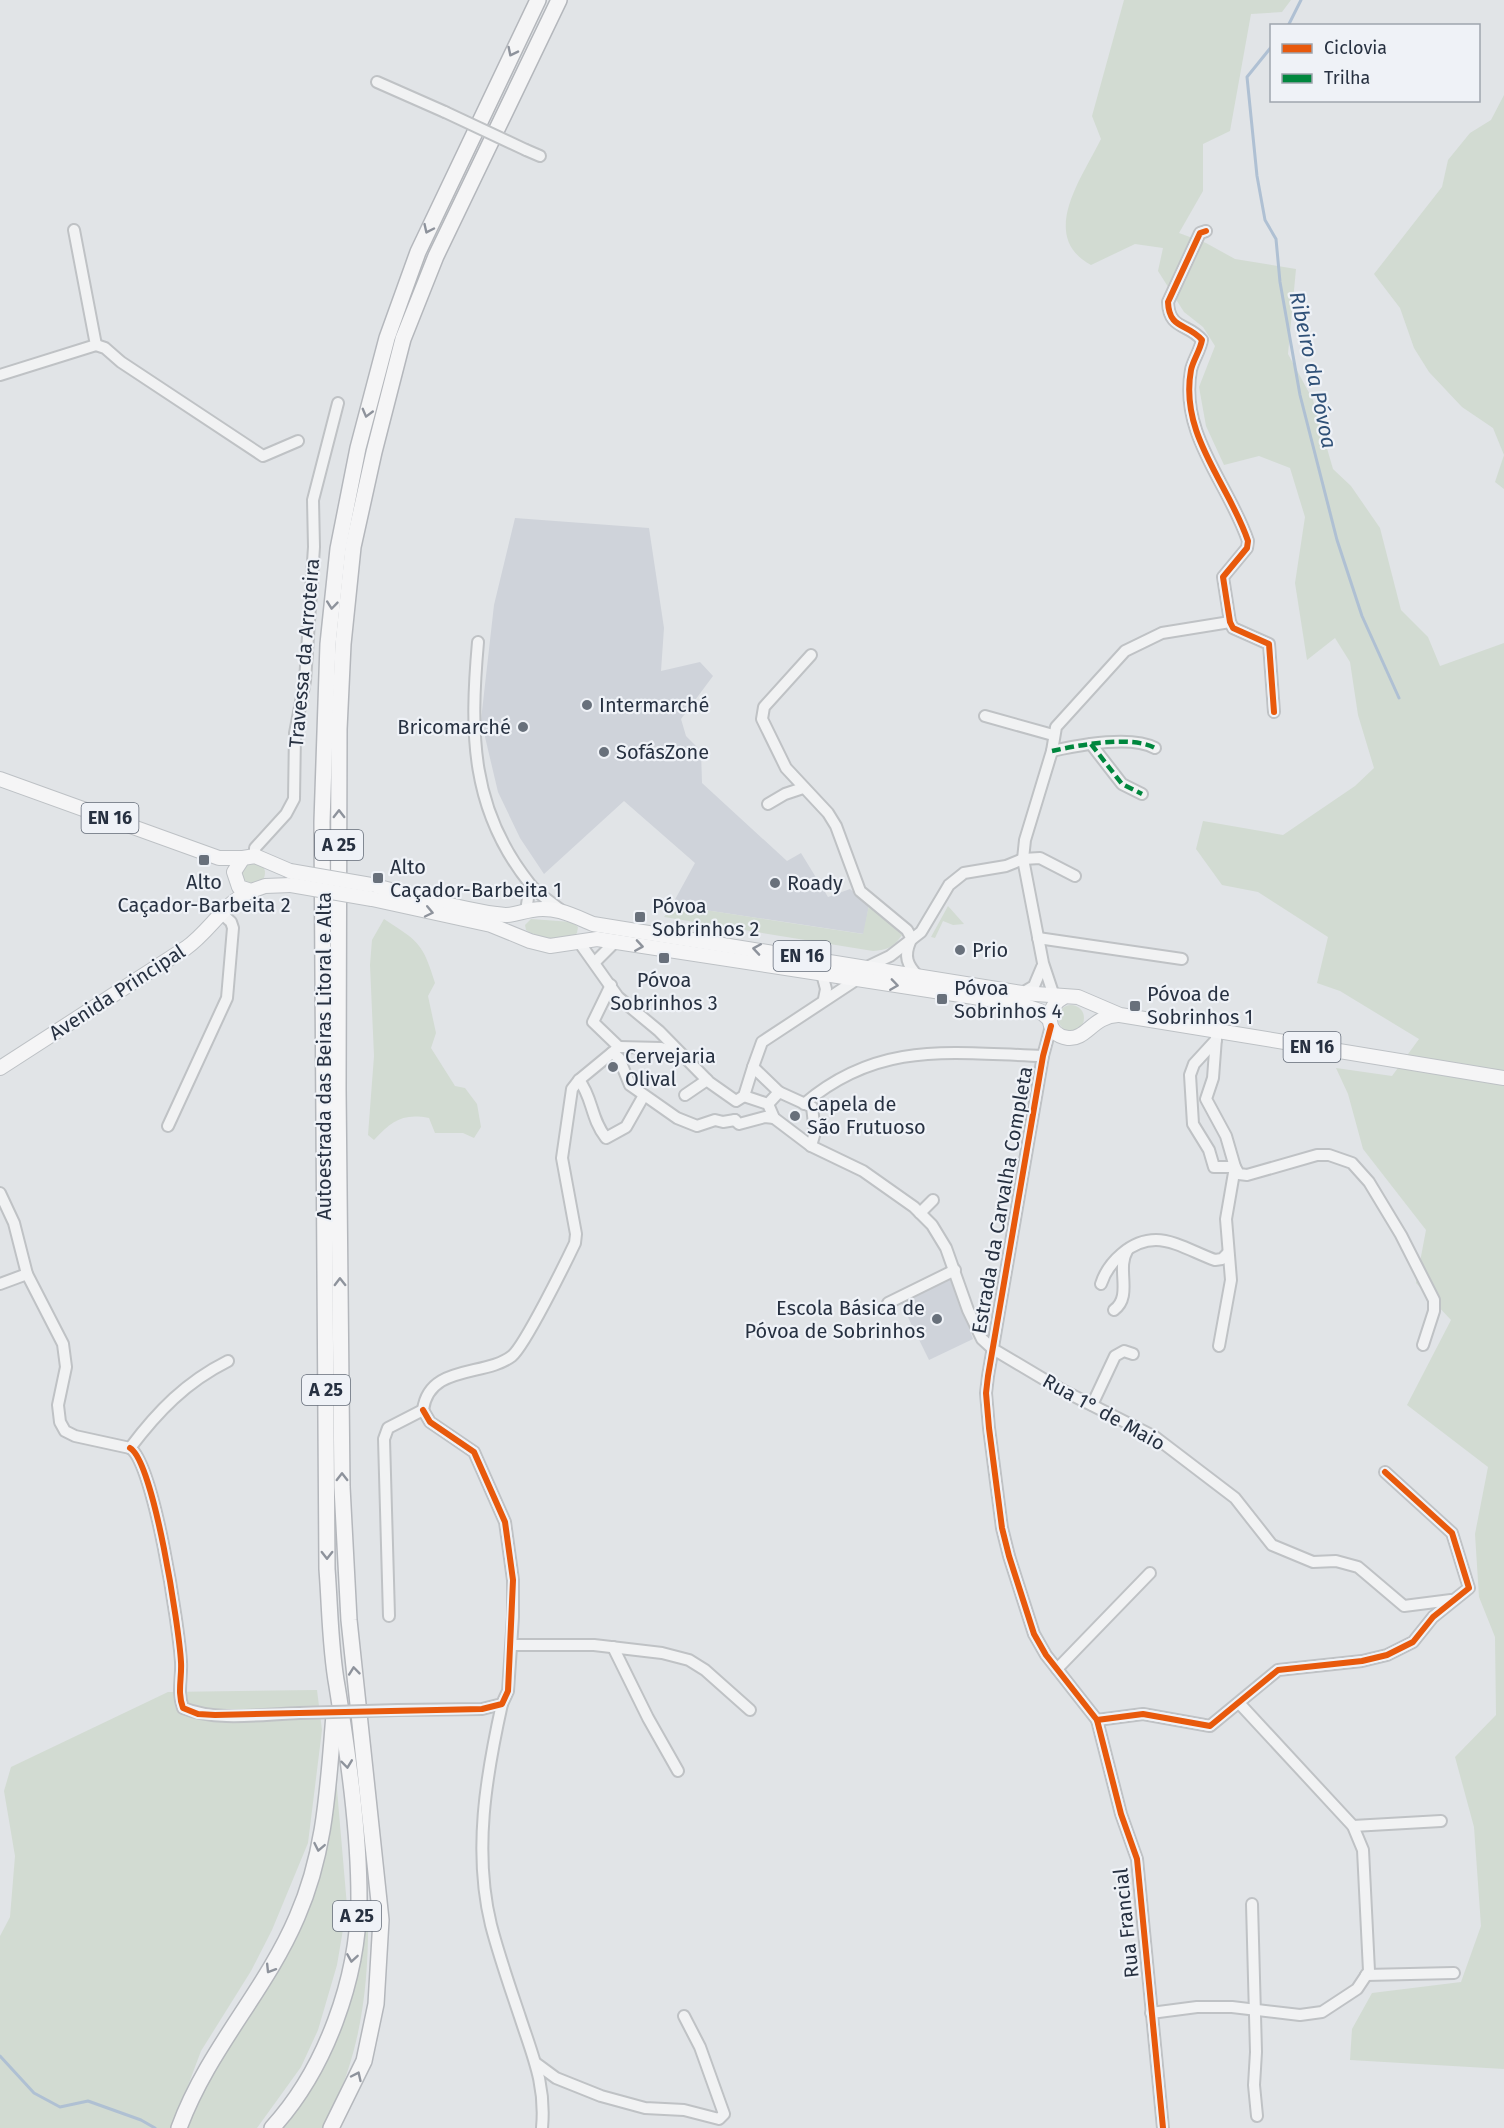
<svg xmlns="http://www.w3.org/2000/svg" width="1504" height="2128" font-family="'Fira Sans',sans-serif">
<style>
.built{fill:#cfd3da}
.green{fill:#d2dbd2}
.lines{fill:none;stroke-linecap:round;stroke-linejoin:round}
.stream{stroke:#afc0d3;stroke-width:3}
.minor-casing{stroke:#bfc2c5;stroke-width:14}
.major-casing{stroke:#bdc1c5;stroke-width:16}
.highway-casing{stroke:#b4b7bc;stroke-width:18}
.minor{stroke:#f1f2f3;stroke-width:10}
.major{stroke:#f5f5f6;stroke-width:14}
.highway{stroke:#f5f5f6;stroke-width:15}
.minor-bridge-casing{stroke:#bfc2c5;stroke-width:14;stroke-linecap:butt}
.major-bridge-casing{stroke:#bdc1c5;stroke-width:16;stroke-linecap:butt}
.minor-bridge{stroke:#f1f2f3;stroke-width:10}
.major-bridge{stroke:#f5f5f6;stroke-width:14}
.quiet{stroke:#00873e;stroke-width:4.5;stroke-dasharray:9 4.5;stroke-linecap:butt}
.cycleway-casing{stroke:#eff2f7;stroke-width:10}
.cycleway{stroke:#e8590c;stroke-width:6}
.oneway{stroke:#8e939c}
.poi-dot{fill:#68707b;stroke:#eff2f7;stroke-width:2}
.labels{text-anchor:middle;stroke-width:4.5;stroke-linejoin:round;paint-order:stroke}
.shield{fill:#eff2f7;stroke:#636b78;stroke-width:1.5}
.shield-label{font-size:18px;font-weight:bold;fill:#273141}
.street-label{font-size:20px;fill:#273141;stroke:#eff2f7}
.poi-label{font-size:20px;fill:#273141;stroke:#eff2f7;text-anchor:start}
.water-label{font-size:21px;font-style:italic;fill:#2f5077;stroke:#eff2f7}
</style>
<rect width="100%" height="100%" fill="#e1e4e7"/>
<g class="built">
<polygon points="515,518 649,528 664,628 661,671 700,662 713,676 681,719 686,736 701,751 702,783 787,861 801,853 828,897 850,889 869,905 864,934 672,905 695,863 624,801 544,874 520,838 498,792 481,720 494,605"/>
<polygon points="951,1277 973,1339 929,1360 901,1303"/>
</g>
<g class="green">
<path d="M1124,0H1291L1282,12L1251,14L1230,131L1203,144V191L1179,233L1206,243L1235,259L1296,269L1288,354L1313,400L1333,469L1351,486L1380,528L1401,610L1428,637L1440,666L1504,643V2069L1350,2060L1352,2029L1372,1993L1461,1982L1481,1926L1474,1827L1455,1757L1496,1715L1495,1637L1479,1597L1475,1534L1488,1467L1407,1405L1451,1320L1416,1283L1426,1230L1363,1149L1348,1094L1336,1068L1392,1076L1419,1039L1340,991L1317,983L1328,937L1258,892L1222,885L1196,849L1203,821L1283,835L1355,786L1374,768L1358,715L1350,662L1335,638L1307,660L1295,583L1305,517L1290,468L1259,456L1224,465L1206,426L1199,387L1215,346L1203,327L1184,312L1158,271L1163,248L1135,244L1091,265C1038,236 1082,178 1101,139L1092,116Z"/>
<polygon points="1504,95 1504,489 1495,482 1504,455 1493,428 1462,407 1429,372 1414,348 1400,308 1374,274 1442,187 1448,160 1470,133 1491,120"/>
<circle cx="253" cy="873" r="12"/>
<path d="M672,905L863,934L869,905L902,935C894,947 887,950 873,951L664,917Z"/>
<polygon points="948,906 964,924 953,925 943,921 935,938 931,937"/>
<path d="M384,919C418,941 423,943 435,983L428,996L436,1033L431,1048L455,1086L465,1088L477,1104L481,1127L474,1138L463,1133H435L429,1118C402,1113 392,1121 374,1140L368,1135L374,1056L370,965L372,940Z"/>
<path d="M531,919L572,922L578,927L577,933C567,943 537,938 526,930L525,925Z"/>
<circle cx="1071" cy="1018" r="13"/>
<polygon points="317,1690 322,1730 308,1843 272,1930 251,1971 201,2051 172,2128 0,2128 0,1936 10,1917 15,1856 4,1791 11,1767 168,1692"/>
<polygon points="336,1778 347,1906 337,1965 318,2030 301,2067 257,2128 187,2128 198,2095 291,1945 308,1913 329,1831"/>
<path d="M367,1881C370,1946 368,2011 347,2073C341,2092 331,2110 323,2128H283C314,2092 340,2033 353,1987C362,1954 363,1916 367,1881Z"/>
</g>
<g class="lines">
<g class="stream">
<polyline points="1288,26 1301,0"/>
<polyline points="1272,46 1247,77 1257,176 1265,220 1276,239 1280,282 1300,395 1337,540 1362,616 1399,698"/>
<polyline points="0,2056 34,2093 60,2107 88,2101 141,2120 155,2128"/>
</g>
<g class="minor-casing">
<g id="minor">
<polyline points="377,82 445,112"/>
<polyline points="526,150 540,156"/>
<path d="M1206,231L1200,233L1168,302C1169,330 1188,323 1202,340C1200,351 1193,360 1191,370C1179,435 1229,484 1248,541L1247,548L1223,577L1230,622L1233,628L1269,644L1274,712"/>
<polyline points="96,345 105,348 121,362 263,456 298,441"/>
<polyline points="0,375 96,345 74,230"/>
<path d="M478,642C470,733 470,809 530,884C538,894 551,902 562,911"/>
<polyline points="811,655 764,707 762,719 786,768 828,813 836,826 860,891 907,930 912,939"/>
<polyline points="985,716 1053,735"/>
<polyline points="1091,744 1122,784 1142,794"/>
<path d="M1052,751C1079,745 1131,735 1155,748"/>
<polyline points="768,804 785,794 803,788"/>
<polyline points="255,856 255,848 286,814 294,799 295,733 305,681 314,547 313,500 338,403"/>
<polyline points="526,911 530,885"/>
<polyline points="1038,938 1182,959"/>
<polyline points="579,942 618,997 659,1031 709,1082 736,1101 744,1096"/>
<path d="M910,942C904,956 907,965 918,976"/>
<polyline points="595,962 615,942"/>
<polyline points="867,967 890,956 921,932 949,885 964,873 1006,866 1023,859 1040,858 1075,876"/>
<polyline points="822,974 826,989 824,999"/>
<polyline points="611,985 593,1022 619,1047"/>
<polyline points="1022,993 1034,986 1042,967"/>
<polyline points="1054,996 1043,963 1023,859 1025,840 1052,751 1056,727 1125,651 1162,633 1230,622"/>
<polyline points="1051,1026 1043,1056 988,1376 986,1393 989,1428 1002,1528 1009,1556 1034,1634 1046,1655 1097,1720 1121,1814 1137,1859 1163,2128"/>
<polyline points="1216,1038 1213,1078 1206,1099 1226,1136 1235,1167 1226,1219 1231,1280 1219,1346"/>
<polyline points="1216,1040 1194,1064 1190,1075 1193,1124 1209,1150 1214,1167 1235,1167 1239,1174 1247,1175 1317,1155 1329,1155 1352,1163 1369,1182 1401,1235 1434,1300 1434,1311 1423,1345"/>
<polyline points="619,1047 661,1048 676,1053"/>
<polyline points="612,1053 619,1058 630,1085 677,1118 697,1126 715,1120 723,1122 735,1120"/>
<polyline points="753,1067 762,1042 856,980"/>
<path d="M579,1080C593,1098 590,1117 606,1138L626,1127L643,1097"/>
<polyline points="685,1095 707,1080"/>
<polyline points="744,1096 768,1104 779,1092 812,1107 815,1132 811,1146"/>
<polyline points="744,1096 753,1067 779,1092"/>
<polyline points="768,1104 774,1118 811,1146 863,1171 914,1207 932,1225 946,1248 968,1310 982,1339 993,1349 1062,1390 1155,1437 1235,1498 1272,1545 1313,1562 1336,1561 1358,1567 1404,1606 1451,1600"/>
<path d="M804,1104C879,1040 952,1053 1043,1056"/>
<polyline points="735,1120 739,1124 765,1117 774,1118"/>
<polyline points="168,1126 227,998 233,928 231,922 222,914"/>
<path d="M0,1193L14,1223L27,1274L63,1344L66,1367L58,1405L60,1422L65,1431L75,1436L130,1448C158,1411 186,1382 228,1361"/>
<polyline points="920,1213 933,1200"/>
<polyline points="0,1284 27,1274"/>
<path d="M1101,1284C1108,1262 1131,1240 1156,1240C1175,1240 1197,1254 1215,1260L1222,1259L1228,1253"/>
<polyline points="888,1303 955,1270"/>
<path d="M1114,1310C1133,1296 1116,1269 1127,1251"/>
<polyline points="1092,1405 1115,1356 1124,1351 1133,1354"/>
<path d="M423,1410C429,1364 485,1377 512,1356C525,1345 565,1264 575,1243L576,1234L562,1158L572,1089L579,1080L619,1047"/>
<path d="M130,1448C154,1462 179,1628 181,1662C182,1678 177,1692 183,1708C218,1722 263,1714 300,1713"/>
<polyline points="389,1616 384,1439 388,1428 423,1410"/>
<polyline points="512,1645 594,1645 662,1653 689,1660 705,1670 750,1710"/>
<polyline points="613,1647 648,1718 678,1771"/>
<polyline points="1057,1669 1150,1573"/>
<path d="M502,1704C486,1776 473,1852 491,1925C499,1956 510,1987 520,2017C533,2057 546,2085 542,2128"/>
<polyline points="398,1710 482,1709 502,1704 508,1691 513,1617 513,1580 505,1522 474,1452 430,1422 423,1410"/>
<polyline points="1097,1720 1143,1714 1210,1726 1278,1670 1362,1661 1387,1655 1413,1642 1433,1617 1469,1588 1452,1533 1385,1472"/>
<polyline points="1353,1826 1441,1821"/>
<polyline points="1252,1904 1256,2052 1254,2085 1257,2116"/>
<polyline points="1366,1975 1454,1973"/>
<polyline points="1151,2013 1197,2007 1232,2007 1300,2015 1322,2012 1357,1989 1369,1971 1363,1850 1353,1826 1240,1704"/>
<polyline points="537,2064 556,2078 601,2096 645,2108 684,2110 719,2119 724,2114 700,2047 684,2016"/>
</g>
</g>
<g class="major-casing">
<g id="major">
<polyline points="0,779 219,858 243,858"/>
<polyline points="290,871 255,856 243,858 234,872 239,887 251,891 265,886 291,885"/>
<path d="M371,885C412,895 454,908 496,914C513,917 518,912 532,910C555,906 572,915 593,924L1022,993L1078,997L1120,1015L1504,1078"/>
<polyline points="372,899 491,925 530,941 550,946 597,939 1019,1004 1040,1011 1049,1019"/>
<path d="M1064,997C1045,1006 1044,1035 1068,1038C1086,1040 1093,1016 1118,1015"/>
<path d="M0,1068L186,948C209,932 225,902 251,891"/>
</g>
</g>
<g class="highway-casing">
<g id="highway">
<path d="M179,2128C208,2049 265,1992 297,1917C326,1851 328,1785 334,1715"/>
<path d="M272,2128C326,2069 358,1979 359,1899C359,1829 348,1755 337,1686C330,1648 330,1607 327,1569L322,822L328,644L338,549L358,448L387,338L418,252L538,0"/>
<polyline points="331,2128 364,2061 376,2004 381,1920 349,1620 342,1487 338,1089 339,729 343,644 353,547 374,452 403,339 436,256 559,0"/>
</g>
</g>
<use href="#minor" class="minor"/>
<use href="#major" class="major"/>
<use href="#highway" class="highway"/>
<g class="minor-bridge-casing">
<g id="minor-bridge">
<polyline points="445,112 526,150"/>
<polyline points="300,1713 398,1710"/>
</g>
</g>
<g class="major-bridge-casing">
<g id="major-bridge">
<polyline points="290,871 371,885"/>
<polyline points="291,885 372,899"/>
</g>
</g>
<use href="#minor-bridge" class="minor-bridge"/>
<use href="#major-bridge" class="major-bridge"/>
<g class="quiet">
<polyline points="1091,744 1122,784 1142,794"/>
<path d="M1052,751C1079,745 1131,735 1155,748"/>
</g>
<g class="cycleway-casing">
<g id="cycleway">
<path d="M1206,231L1200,233L1168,302C1169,330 1188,323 1202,340C1200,351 1193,360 1191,370C1179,435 1229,484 1248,541L1247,548L1223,577L1230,622L1233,628L1269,644L1274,712"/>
<polyline points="1051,1026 1043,1056 988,1376 986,1393 989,1428 1002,1528 1009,1556 1034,1634 1046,1655 1097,1720 1121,1814 1137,1859 1163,2128"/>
<path d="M130,1448C154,1462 179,1628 181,1662C182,1678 177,1692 183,1708L198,1714L215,1715L482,1709L502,1704L508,1691L513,1580L505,1522L474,1452L430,1422L423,1410"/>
<polyline points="1097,1720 1143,1714 1210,1726 1278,1670 1362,1661 1387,1655 1413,1642 1433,1617 1469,1588 1452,1533 1385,1472"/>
</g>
</g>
<use href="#cycleway" class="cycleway"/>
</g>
<defs><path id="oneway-chevron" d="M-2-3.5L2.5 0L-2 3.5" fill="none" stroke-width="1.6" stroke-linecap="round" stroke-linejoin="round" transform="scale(1.5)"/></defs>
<g class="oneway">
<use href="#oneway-chevron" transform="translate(512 52) rotate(116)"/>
<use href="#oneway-chevron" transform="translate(428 229) rotate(115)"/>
<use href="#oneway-chevron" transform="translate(367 413) rotate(105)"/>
<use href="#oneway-chevron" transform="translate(332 605) rotate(96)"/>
<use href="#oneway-chevron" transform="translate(339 814) rotate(-90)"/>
<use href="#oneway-chevron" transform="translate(429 912) rotate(12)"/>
<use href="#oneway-chevron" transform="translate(639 946) rotate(9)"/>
<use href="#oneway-chevron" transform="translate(757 949) rotate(-171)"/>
<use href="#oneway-chevron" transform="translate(894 985) rotate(8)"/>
<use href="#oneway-chevron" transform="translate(340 1282) rotate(-91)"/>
<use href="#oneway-chevron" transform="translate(342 1477) rotate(-90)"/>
<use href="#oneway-chevron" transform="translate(327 1555) rotate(90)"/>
<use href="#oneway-chevron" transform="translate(354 1671) rotate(-96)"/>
<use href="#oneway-chevron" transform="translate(347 1764) rotate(83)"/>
<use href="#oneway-chevron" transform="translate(319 1847) rotate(101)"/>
<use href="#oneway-chevron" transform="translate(352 1958) rotate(99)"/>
<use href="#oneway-chevron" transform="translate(270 1969) rotate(122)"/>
<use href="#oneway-chevron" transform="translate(357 2076) rotate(-65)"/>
</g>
<g class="poi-dot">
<circle cx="587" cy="705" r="6"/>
<circle cx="523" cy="727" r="6"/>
<circle cx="604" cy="752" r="6"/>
<rect x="198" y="854" width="12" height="12" rx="3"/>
<rect x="372" y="872" width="12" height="12" rx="3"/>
<circle cx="775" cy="883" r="6"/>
<rect x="634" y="911" width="12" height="12" rx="3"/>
<circle cx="960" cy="950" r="6"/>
<rect x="658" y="952" width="12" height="12" rx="3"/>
<rect x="936" y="993" width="12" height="12" rx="3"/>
<rect x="1129" y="1000" width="12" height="12" rx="3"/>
<circle cx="613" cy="1067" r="6"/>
<circle cx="795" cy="1116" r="6"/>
<circle cx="937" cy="1319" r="6"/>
</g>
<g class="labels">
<g class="shield">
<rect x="81.5" y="803" width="57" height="30" rx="4.5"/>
<rect x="315" y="830" width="48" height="30" rx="4.5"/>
<rect x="773.5" y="941" width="57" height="30" rx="4.5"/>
<rect x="1283.5" y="1032" width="57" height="30" rx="4.5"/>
<rect x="302" y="1375" width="48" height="30" rx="4.5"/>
<rect x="333" y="1901" width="48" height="30" rx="4.5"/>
</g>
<g class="shield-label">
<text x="110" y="824">EN 16</text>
<text x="339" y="851">A 25</text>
<text x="802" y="962">EN 16</text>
<text x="1312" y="1053">EN 16</text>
<text x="326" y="1396">A 25</text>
<text x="357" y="1922">A 25</text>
</g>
<g class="street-label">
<text transform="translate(304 653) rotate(-85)" y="7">Travessa da Arroteira</text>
<text transform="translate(117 992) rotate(-33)" y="7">Avenida Principal</text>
<text transform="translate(324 1056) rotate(-90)" y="7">Autoestrada das Beiras Litoral e Alta</text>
<text transform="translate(1002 1200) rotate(-80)" y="7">Estrada da Carvalha Completa</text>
<text transform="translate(1104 1412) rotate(29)" y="7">Rua 1° de Maio</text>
<text transform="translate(1126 1923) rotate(-96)" y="7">Rua Francial</text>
</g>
<g class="poi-label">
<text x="599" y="712">Intermarché</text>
<text x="511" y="734" text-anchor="end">Bricomarché</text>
<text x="616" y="759">SofásZone</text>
<text x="390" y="874">Alto<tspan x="390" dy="23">Caçador-Barbeita 1</tspan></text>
<text x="204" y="889" text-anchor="middle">Alto<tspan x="204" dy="23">Caçador-Barbeita 2</tspan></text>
<text x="787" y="890">Roady</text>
<text x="652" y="913">Póvoa<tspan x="652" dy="23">Sobrinhos 2</tspan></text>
<text x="972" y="957">Prio</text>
<text x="664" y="987" text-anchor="middle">Póvoa<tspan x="664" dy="23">Sobrinhos 3</tspan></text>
<text x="954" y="995">Póvoa<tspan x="954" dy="23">Sobrinhos 4</tspan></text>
<text x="1147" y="1001">Póvoa de<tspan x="1147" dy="23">Sobrinhos 1</tspan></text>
<text x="625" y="1063">Cervejaria<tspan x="625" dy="23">Olival</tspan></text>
<text x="807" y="1111">Capela de<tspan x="807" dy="23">São Frutuoso</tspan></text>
<text x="925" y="1315" text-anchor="end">Escola Básica de<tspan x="925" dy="23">Póvoa de Sobrinhos</tspan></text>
</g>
<g class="water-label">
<text transform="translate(1313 370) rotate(78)" y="7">Ribeiro da Póvoa</text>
</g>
</g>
<rect x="1270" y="24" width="210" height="78" fill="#eff2f7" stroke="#9fa5ae" stroke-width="1.5"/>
<rect x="1282" y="44" width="30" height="9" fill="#e8590c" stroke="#9fa5ae" stroke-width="1.5"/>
<text x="1324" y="54" font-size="18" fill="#273141">Ciclovia</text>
<rect x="1282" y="74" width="30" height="9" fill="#00873e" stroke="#9fa5ae" stroke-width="1.5"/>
<text x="1324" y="84" font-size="18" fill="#273141">Trilha</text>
</svg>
